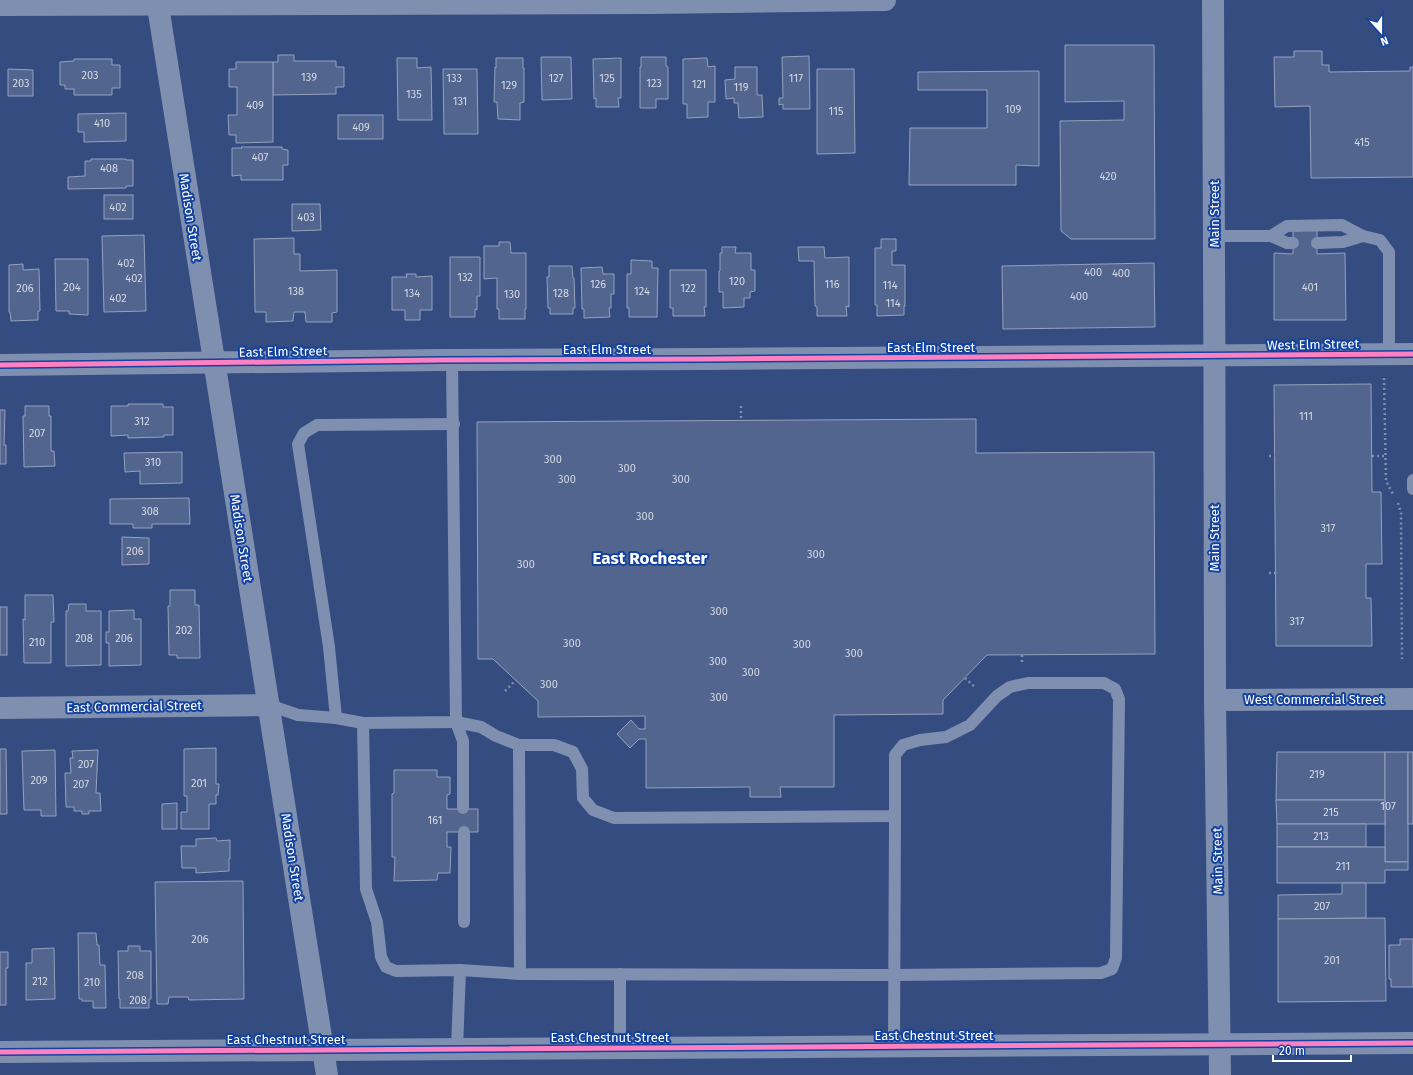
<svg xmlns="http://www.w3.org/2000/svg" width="1413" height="1075" font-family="'Fira Sans',sans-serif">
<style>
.building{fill:#52658e;stroke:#94a1be}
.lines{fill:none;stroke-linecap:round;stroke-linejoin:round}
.path{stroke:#7f8fb0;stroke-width:2.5;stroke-dasharray:2 3;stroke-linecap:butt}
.service{stroke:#7f8fb0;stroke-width:12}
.minor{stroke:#7f8fb0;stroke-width:22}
.tertiary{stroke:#7f8fb0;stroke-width:22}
.cycleway-casing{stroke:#14429f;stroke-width:8}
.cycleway{stroke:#ff80c0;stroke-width:5}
.labels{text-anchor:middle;stroke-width:4;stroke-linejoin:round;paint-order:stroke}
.number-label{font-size:11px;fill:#d4d8e3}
.street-label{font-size:13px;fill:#fff;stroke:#14429f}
.district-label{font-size:17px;font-weight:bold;fill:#fff;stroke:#14429f}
</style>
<rect width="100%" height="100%" fill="#344c80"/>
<g class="building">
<polygon points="1065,45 1154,45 1155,239 1071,239 1061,231 1060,121 1124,120 1124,101 1065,102"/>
<polygon points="1294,51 1322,51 1322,65 1329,65 1329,72 1410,71 1410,67 1413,67 1413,177 1311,178 1310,106 1275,107 1274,57 1294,57"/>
<polygon points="278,55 294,55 294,61 336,61 336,67 344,67 344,87 336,87 336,94 273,95 273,62 278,62"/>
<polygon points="809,56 810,109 783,109 783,104 779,105 779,98 783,98 782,57"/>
<polygon points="541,57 571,57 572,99 542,100"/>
<polygon points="641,57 666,57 666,66 668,67 668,99 656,99 656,108 640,108 640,67 641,67"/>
<polygon points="397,58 417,58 417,68 431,67 432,120 398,120"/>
<polygon points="496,58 523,58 523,68 524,68 524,102 520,103 520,120 498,119 497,102 494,102 495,67 496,68"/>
<polygon points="621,58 621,98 618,98 619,107 596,107 596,98 594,99 593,59"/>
<polygon points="707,58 708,67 715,66 715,102 708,102 708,117 687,118 687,104 683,104 683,59"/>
<polygon points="74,59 112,59 112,65 120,65 120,88 112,88 112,95 74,95 74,89 65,89 65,85 60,85 60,62 74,61"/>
<polygon points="236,62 273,62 273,142 236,143 236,135 229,135 228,115 237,115 237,87 229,87 229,69 236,69"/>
<polygon points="735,67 757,67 757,95 762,95 763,117 739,118 738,103 734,103 734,98 726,99 725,80 735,79"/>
<polygon points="8,69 33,70 33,96 8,96"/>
<polygon points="443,69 477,69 478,134 444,134"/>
<polygon points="817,69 854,69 855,153 817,154"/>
<polygon points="1039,71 1039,166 1016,165 1016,185 909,185 910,128 987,128 987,90 918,90 918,72"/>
<polygon points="126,113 126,141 84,142 84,132 78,132 78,114"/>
<rect x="338" y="115" width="45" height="24"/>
<polygon points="241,147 282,147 282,149 288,150 288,165 283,165 283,180 241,180 241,175 232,176 232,148 242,148"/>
<polygon points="91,159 126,159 126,160 133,160 133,186 126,186 126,188 68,189 68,177 85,176 85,161 91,161"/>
<rect x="104" y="195" width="29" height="24"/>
<polygon points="292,204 320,204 321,230 292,231"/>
<polygon points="1317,230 1317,254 1345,253 1346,320 1274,320 1274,253 1293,254 1293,231"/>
<polygon points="144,235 146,311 104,312 102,236"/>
<polygon points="294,238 294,254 300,254 300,271 337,270 337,312 332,313 332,322 306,322 305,312 294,312 293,321 266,322 266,312 255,312 254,239"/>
<polygon points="881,239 896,239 896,251 892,251 892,265 905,265 905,306 904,306 904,315 877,316 877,305 875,305 875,248 881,248"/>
<polygon points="499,242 510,242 511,253 526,253 526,309 525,309 525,319 499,319 499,309 497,309 497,278 484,279 484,246 499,246"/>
<polygon points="722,247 736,247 735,253 751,253 751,270 755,270 755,291 750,292 750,298 744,298 744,307 723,308 723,292 719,292 719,271 720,271 720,253 722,253"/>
<polygon points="798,247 824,247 825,258 849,257 849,307 846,306 847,316 817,316 817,307 815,306 814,261 799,261"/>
<polygon points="450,257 480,257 480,296 477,296 477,310 475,309 475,317 450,317"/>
<polygon points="55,259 88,259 88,315 69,314 69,311 56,311"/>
<polygon points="631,260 652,261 652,268 658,268 657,317 629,317 629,308 627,308 627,274 631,274"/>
<polygon points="1154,263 1155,327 1003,329 1002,266"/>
<polygon points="23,264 23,270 39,269 40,311 38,311 38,320 11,321 10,312 9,312 9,265"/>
<polygon points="549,266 572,266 573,278 574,278 575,308 573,308 573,314 550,314 550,308 548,308 547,277 549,277"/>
<polygon points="602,267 603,274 614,274 614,294 611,294 611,308 609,308 610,317 584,318 584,309 582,309 581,268"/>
<polygon points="670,270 706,270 706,307 704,307 705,316 673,316 673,308 670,308"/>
<polygon points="406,274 416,274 416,277 432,276 432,310 420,310 420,320 405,320 405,310 392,310 392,277 407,277"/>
<polygon points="1371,384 1372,492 1381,492 1382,564 1366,564 1366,598 1371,598 1372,646 1276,646 1274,385"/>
<polygon points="128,404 163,404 163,407 173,407 173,435 164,435 164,437 128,438 128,435 111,436 111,406 128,406"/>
<polygon points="25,406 49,406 49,416 51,416 51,451 54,451 55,466 24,467 23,416 25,416"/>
<polygon points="0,410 5,410 4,445 6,445 6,464 0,464"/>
<polygon points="976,419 976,453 1154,452 1155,654 987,655 943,700 943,714 834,715 834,787 780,787 781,797 750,797 750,787 646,788 646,739 639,739 630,748 617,734 631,720 639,729 645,729 645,716 538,717 538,701 493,659 478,659 477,422"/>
<polygon points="182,452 182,483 140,484 140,471 125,472 124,453"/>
<polygon points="189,498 190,524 152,524 152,528 133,528 133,524 110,524 110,499"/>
<polygon points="122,537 149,538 149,564 122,565"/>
<polygon points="170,590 195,590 195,605 199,605 200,658 177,658 177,655 169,655 168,606 170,606"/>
<polygon points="25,595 53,595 54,622 51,622 51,663 24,663 23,619 25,620"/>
<polygon points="69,604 86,604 86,611 101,611 101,665 66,666 66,611 68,611"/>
<rect x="0" y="607" width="7" height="48"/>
<polygon points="134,610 134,619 141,619 141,665 109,666 109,643 106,643 106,632 109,632 109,611"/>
<polygon points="216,748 216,784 219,784 218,795 216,795 216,804 209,804 209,829 181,829 181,812 187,812 187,796 184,796 184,749"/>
<polygon points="0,749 6,749 7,814 0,814"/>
<polygon points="55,750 56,816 41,816 41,810 24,810 22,751"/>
<polygon points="98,750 96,793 100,793 101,811 89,811 89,814 82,814 82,811 74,811 74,807 66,807 65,773 71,773 70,758 73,758 72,751"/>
<polygon points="1277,752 1385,752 1385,800 1276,800"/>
<rect x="1385" y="752" width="23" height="110"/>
<rect x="1408" y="752" width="5" height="72"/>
<polygon points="394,770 437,770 437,777 450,777 450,794 447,795 447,809 478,809 478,832 447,832 447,847 451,847 450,873 438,873 437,880 394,881 395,857 392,857 392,794 394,793"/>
<polygon points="1276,800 1385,800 1385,824 1277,824"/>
<polygon points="177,803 177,829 162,829 162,804"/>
<rect x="1277" y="824" width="89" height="23"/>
<polygon points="216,838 217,841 230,840 230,859 229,859 229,871 196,873 196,868 182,868 181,846 196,846 196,839"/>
<polygon points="1277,847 1385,847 1385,862 1408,862 1408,870 1385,870 1385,883 1277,883"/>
<polygon points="243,881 244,999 189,1000 188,997 169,997 168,1004 157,1004 155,882"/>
<polygon points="1342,883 1366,883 1366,918 1278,919 1278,895 1342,894"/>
<polygon points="1385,918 1386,1001 1278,1002 1278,919"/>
<polygon points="78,933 96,933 97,945 99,945 100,965 105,965 106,1008 93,1008 93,1001 82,1001 82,999 79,999"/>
<polygon points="1400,939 1413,939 1413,987 1391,987 1391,979 1389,979 1389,945 1400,945"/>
<polygon points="128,946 140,946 140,951 151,951 151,999 149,999 149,1008 120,1008 120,999 119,999 118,951 128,951"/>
<polygon points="54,948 55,999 26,1000 26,963 32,963 32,949"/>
<polygon points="0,952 8,952 8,968 6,968 6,1005 0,1005"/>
</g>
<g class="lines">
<g class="path">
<polyline points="1384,378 1386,481 1393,494"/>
<polyline points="741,406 741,420"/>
<polyline points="1269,456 1275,456"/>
<polyline points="1372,456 1385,456"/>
<polyline points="1398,503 1401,513 1402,659"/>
<polyline points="1269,573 1275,573"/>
<polyline points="1022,655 1022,664"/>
<polyline points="965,678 976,688"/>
<polyline points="505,691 516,680"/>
</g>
<g class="service">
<polyline points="1215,236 1271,236 1287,226 1342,225 1363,236 1380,240 1389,252 1389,354"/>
<polyline points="1271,236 1287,243 1293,243"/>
<polyline points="1317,243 1343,242 1363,236"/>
<polyline points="1413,480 1413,489"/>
<polyline points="269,705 298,715 336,718 363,723 456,722 452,360"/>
<polyline points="336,718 329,647 298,444 304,433 317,425 454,424"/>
<polyline points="363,723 366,889 377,922 381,957 386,967 396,971 460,970 457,1049"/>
<polyline points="519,745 520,974"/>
<polyline points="464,832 464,922"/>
<polyline points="460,970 520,974 895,975 1101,973 1112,969 1116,958 1119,699 1115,689 1104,683 1028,683 1010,687 997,696 970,725 946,737 920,740 903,745 895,755 895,816 614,818 593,810 583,798 582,769 573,752 554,745 519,745 496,736 481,727 456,722 463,741 463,808"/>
<polyline points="894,1046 895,816"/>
<polyline points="620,1048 620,974"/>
</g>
<g class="minor">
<polyline points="157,0 327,1075"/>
<polyline points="0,5 651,3 885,0"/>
<polyline points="0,365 442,360 708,359 1413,354"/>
<polyline points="1215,700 1220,1075"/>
<polyline points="0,708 269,705"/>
<polyline points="0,1052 1413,1043"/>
</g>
<path class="tertiary" d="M1213,0C1215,233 1214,467 1215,700L1413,699"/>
<g class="cycleway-casing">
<g id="cycleway">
<polyline points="0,365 442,360 708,359 1413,354"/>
<polyline points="0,1052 1413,1043"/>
</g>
</g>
<use href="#cycleway" class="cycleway"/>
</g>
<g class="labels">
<g class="number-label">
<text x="90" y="79">203</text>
<text x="309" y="81">139</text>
<text x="454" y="82">133</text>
<text x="556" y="82">127</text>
<text x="607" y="82">125</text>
<text x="796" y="82">117</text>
<text x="21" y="87">203</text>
<text x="654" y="87">123</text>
<text x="699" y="88">121</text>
<text x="509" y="89">129</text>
<text x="741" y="91">119</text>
<text x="414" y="98">135</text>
<text x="460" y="105">131</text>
<text x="255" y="109">409</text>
<text x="1013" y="113">109</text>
<text x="836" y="115">115</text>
<text x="102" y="127">410</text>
<text x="361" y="131">409</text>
<text x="1362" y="146">415</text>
<text x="260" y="161">407</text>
<text x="109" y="172">408</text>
<text x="1108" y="180">420</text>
<text x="118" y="211">402</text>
<text x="306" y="221">403</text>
<text x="126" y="267">402</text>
<text x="1093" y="276">400</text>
<text x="1121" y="277">400</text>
<text x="465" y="281">132</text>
<text x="134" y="282">402</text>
<text x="737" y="285">120</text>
<text x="598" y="288">126</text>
<text x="832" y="288">116</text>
<text x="890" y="289">114</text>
<text x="72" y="291">204</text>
<text x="1310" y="291">401</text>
<text x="25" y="292">206</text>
<text x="688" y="292">122</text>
<text x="296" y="295">138</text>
<text x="642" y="295">124</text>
<text x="412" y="297">134</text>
<text x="561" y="297">128</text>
<text x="512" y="298">130</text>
<text x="1079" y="300">400</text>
<text x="118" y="302">402</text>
<text x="893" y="307">114</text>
<text x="1306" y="420">111</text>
<text x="142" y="425">312</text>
<text x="37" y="437">207</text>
<text x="553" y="463">300</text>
<text x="153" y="466">310</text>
<text x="627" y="472">300</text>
<text x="567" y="483">300</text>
<text x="681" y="483">300</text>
<text x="150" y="515">308</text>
<text x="645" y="520">300</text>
<text x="1328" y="532">317</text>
<text x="135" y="555">206</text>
<text x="816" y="558">300</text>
<text x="526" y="568">300</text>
<text x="719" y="615">300</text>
<text x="1297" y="625">317</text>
<text x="184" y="634">202</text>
<text x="84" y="642">208</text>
<text x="124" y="642">206</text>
<text x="37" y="646">210</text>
<text x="572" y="647">300</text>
<text x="802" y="648">300</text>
<text x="854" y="657">300</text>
<text x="718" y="665">300</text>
<text x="751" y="676">300</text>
<text x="549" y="688">300</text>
<text x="719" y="701">300</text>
<text x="86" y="768">207</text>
<text x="1317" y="778">219</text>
<text x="39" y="784">209</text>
<text x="199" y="787">201</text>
<text x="81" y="788">207</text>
<text x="1388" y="810">107</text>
<text x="1331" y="816">215</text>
<text x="435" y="824">161</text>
<text x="1321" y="840">213</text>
<text x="1343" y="870">211</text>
<text x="1322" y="910">207</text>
<text x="200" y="943">206</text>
<text x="1332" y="964">201</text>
<text x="135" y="979">208</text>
<text x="40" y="985">212</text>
<text x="92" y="986">210</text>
<text x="138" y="1004">208</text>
</g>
<g class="street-label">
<text transform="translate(1214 214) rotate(-90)" y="5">Main Street</text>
<text transform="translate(191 217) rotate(81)" y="5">Madison Street</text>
<text transform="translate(1313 344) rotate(-1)" y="5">West Elm Street</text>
<text x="931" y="352">East Elm Street</text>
<text x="607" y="354">East Elm Street</text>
<text transform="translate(283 351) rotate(-1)" y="5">East Elm Street</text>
<text transform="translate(242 538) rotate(81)" y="5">Madison Street</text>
<text transform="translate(1214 538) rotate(-90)" y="5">Main Street</text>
<text x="1314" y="704">West Commercial Street</text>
<text transform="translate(134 706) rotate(-1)" y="5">East Commercial Street</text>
<text transform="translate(293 857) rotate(81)" y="5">Madison Street</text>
<text transform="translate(1217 861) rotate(-91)" y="5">Main Street</text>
<text x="934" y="1040">East Chestnut Street</text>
<text x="610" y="1042">East Chestnut Street</text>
<text x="286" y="1044">East Chestnut Street</text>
</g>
<g class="district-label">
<text x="650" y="564">East Rochester</text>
</g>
</g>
<g transform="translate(1381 32) rotate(159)" stroke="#14429f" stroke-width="3" paint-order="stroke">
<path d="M0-3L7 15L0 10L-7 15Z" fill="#ffffff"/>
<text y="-6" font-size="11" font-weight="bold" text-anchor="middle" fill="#ffffff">N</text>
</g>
<path d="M1273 1055v6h78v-6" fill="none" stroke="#ffffff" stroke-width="2"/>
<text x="1279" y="1055" font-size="12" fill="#ffffff" stroke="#14429f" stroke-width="3" paint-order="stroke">20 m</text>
</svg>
